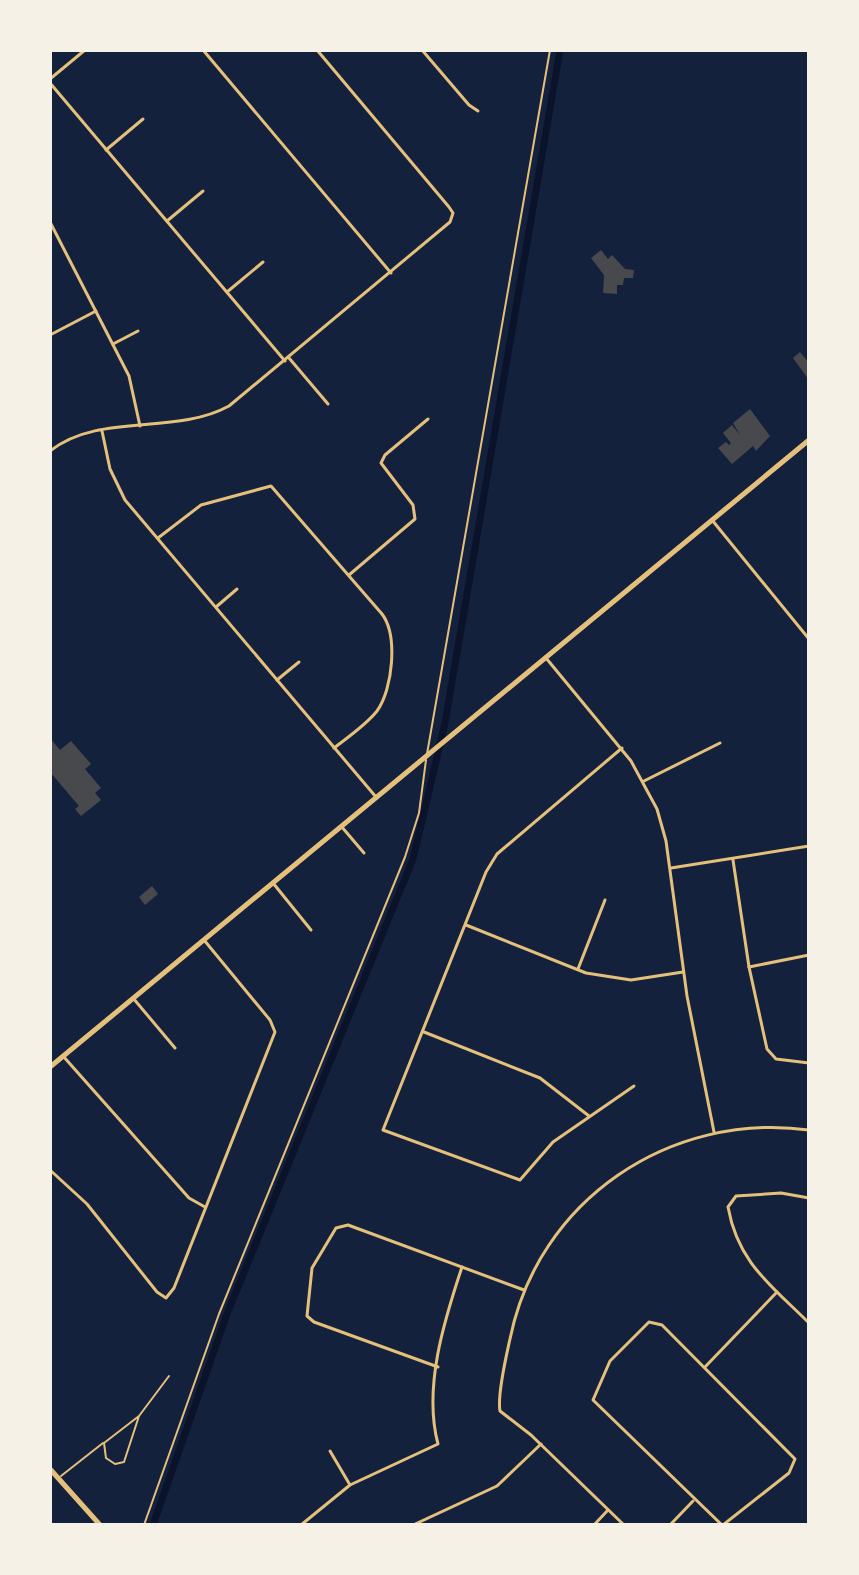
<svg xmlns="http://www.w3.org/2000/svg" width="859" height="1575" font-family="'Exo 2',sans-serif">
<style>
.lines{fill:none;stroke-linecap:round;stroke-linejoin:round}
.canal{stroke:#0b132b;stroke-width:7}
.building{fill:#48494c}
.service{stroke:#e5c07b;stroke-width:2}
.minor{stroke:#e5c07b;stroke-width:3}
.secondary{stroke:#e5c07b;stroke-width:5}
</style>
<rect width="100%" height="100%" fill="#14213d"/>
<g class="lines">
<polyline class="canal" points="153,1525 227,1314 413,859 445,723 560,50"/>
</g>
<g class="building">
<polygon points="601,250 608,259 612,255 625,269 634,270 633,278 624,278 623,285 617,285 617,294 603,293 604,275 591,258"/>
<polygon points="800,352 809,363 809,380 793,358"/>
<polygon points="750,409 770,436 756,451 753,446 732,464 718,448 726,442 729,445 731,443 723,433 732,425 740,435 733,423"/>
<polygon points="50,738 60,750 71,741 91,764 85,769 101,788 95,793 101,800 81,816 75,809 79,806 50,772"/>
<polygon points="152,886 158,894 145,905 139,897"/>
</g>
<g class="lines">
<g class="service">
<polyline points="427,754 550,50"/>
<polyline points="139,1416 124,1462 115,1464 106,1458 104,1443 139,1416 169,1376"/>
<polyline points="61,1476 103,1443"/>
<polyline points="144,1525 219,1314 405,857 419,813 426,760"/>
</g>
<g class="minor">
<polyline points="203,50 391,273"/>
<polyline points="422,50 469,105 478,111"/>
<polyline points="50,79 85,50"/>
<polyline points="50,83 285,361"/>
<polyline points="106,150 143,119"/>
<polyline points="167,221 203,191"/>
<polyline points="50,222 129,376 140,426"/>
<polyline points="227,292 263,262"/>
<polyline points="50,335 96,311"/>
<polyline points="113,344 138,331"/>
<polyline points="289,358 328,404"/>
<polyline points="102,431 110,469 125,500 376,797"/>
<path d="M50,451C100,412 174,436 229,406L450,222L453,213L449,207L317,50"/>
<polyline points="712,520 809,639"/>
<path d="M158,538L201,505L271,486L382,614C398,635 393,689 377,711C366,725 348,737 334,748"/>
<polyline points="349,575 415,519 413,505 381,463 385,455 428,419"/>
<polyline points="216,607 237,589"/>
<polyline points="546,658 631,761 657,809 666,841 687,996 714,1132"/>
<polyline points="277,680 299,662"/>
<polyline points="622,748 497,854 486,872 383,1130 520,1180 553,1142 634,1086"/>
<polyline points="644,781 720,743"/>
<polyline points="341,826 364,853"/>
<polyline points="733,860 749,967 767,1049 776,1059 809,1063"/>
<polyline points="671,868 809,846"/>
<polyline points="273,883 311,930"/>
<polyline points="466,925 586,973 631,980 683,972"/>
<polyline points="749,967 809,955"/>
<polyline points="578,969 605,900"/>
<polyline points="133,998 175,1048"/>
<polyline points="424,1032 540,1078 589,1116"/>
<polyline points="63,1056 189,1198 205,1207"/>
<polyline points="50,1170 87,1204 157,1292 166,1298 174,1288 275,1032 270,1020 204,940"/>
<path d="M809,1198L781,1193L736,1196L728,1207C738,1263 771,1285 809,1323"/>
<polyline points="438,1367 314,1322 307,1316 312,1268 336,1228 348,1225 524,1290"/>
<polyline points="705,1367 777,1292"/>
<polyline points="330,1451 350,1485"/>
<path d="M301,1525L350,1485L438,1444C423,1388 444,1321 462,1267"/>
<polyline points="413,1525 497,1486 541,1444"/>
<polyline points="594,1525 608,1510"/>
<path d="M624,1525L531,1435L500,1411C497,1395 506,1357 510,1339C538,1200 670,1111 809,1130"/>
<polyline points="670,1525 693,1501"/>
<polyline points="722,1525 593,1400 610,1361 649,1322 662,1325 795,1459 789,1473 723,1525"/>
</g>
<g class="secondary">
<polyline points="50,1067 809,440"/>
<polyline points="50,1469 100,1525"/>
</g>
</g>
<rect width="859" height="1575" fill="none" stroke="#f6f1e7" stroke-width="104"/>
</svg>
